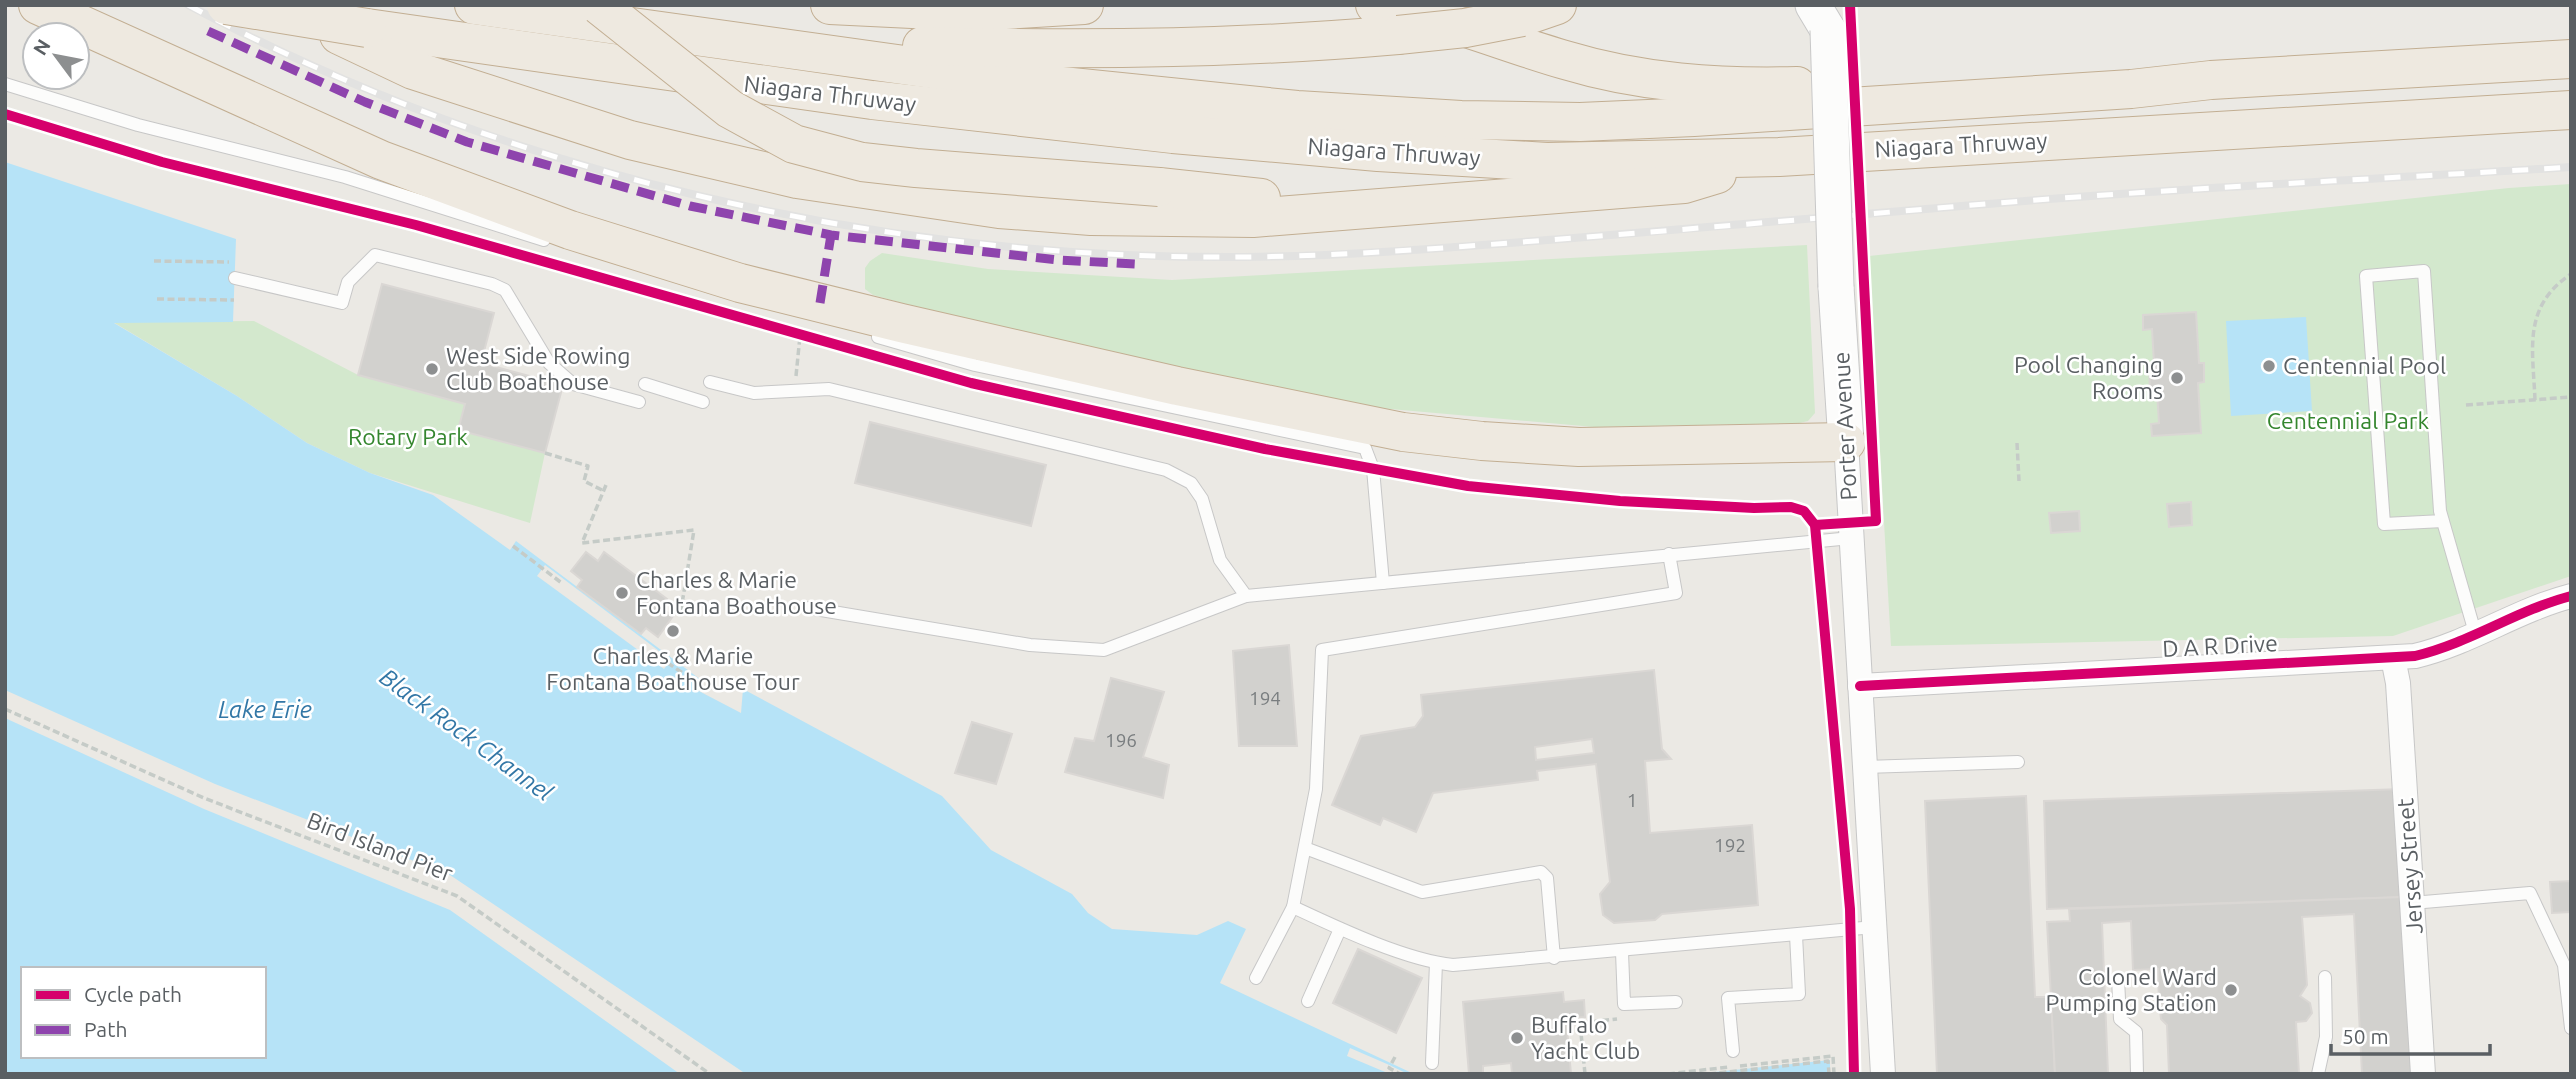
<svg xmlns="http://www.w3.org/2000/svg" width="2576" height="1079" font-family="Ubuntu,sans-serif">
<style>
.green{fill:#d3e8cd}
.water{fill:#b6e3f7;fill-rule:evenodd}
.pier{fill:#ebe9e4}
.building{fill:#d2d1ce;stroke:#dad7d4;stroke-width:2;fill-rule:evenodd}
.lines{fill:none;stroke-linecap:round;stroke-linejoin:round}
.lane-casing{stroke:#c7c7c7;stroke-width:14}
.street-casing{stroke:#c7c7c7;stroke-width:26}
.secondary-casing{stroke:#c8c8c8;stroke-width:37}
.highway-casing{stroke:#c2ae92;stroke-width:40}
.path{stroke:#c5cbc7;stroke-width:3.5;stroke-dasharray:7 3.5;stroke-linecap:butt}
.lane{stroke:#fcfcfb;stroke-width:12}
.street{stroke:#fcfcfb;stroke-width:24}
.secondary{stroke:#fcfcfb;stroke-width:35}
.highway{stroke:#eee9e0;stroke-width:38}
.rail-casing{stroke:#e2e2e1;stroke-width:8}
.rail{stroke:#fff;stroke-width:5;stroke-dasharray:16;stroke-linecap:butt}
.secondary-bridge-casing{stroke:#c8c8c8;stroke-width:37;stroke-linecap:butt}
.highway-bridge-casing{stroke:#c2ae92;stroke-width:40;stroke-linecap:butt}
.secondary-bridge{stroke:#fcfcfb;stroke-width:35}
.highway-bridge{stroke:#eee9e0;stroke-width:38}
.quiet{stroke:#8e44ad;stroke-width:9;stroke-dasharray:18 9;stroke-linecap:butt}
.cycleway-casing{stroke:#fff;stroke-width:15}
.cycleway{stroke:#d6006c;stroke-width:10}
.poi-dot{fill:#8d8f90;stroke:#fff;stroke-width:2.5}
.labels{text-anchor:middle;stroke-width:5;stroke-linejoin:round;paint-order:stroke}
.number-label{font-size:19px;fill:#797d7f}
.street-label{font-size:23px;fill:#5a5f63;stroke:#fff}
.poi-label{font-size:23px;fill:#5a5f63;stroke:#fff;text-anchor:start}
.park-label{font-size:23px;fill:#34862e;stroke:#fff}
.water-label{font-size:24px;font-style:italic;fill:#3277a6;stroke:#fff}
</style>
<rect width="100%" height="100%" fill="#ebe9e4"/>
<g class="green">
<polygon points="2571,184 2571,576 2393,636 1891,646 1869,256 2509,188"/>
<polygon points="1807,245 1815,413 1808,421 1800,423 1594,427 1379,408 1222,378 906,304 873,295 865,289 865,268 870,261 882,253 988,269 1172,280"/>
<polygon points="254,321 358,375 465,404 545,453 530,523 370,473 307,443 237,396 113,322"/>
</g>
<g class="water">
<path d="M5,162L236,239L233,322L114,323L237,396L307,443L370,473L433,495L510,550L516,541L701,680L695,689L741,713L743,689L942,796L991,850L1072,894L1088,913L1112,929L1197,935L1228,921L1246,929L1220,983L1414,1074H5ZM23,969H264V1056H23Z"/>
<polygon points="2306,317 2312,411 2231,416 2226,321"/>
<polygon points="1830,1060 1830,1074 1695,1074"/>
</g>
<g class="pier">
<polygon points="545,565 671,660 664,669 537,576"/>
<polygon points="5,690 215,784 450,875 746,1074 680,1074 450,910 204,809 5,718"/>
<polygon points="1350,1048 1387,1064 1408,1074 1390,1074 1347,1056"/>
</g>
<g class="building">
<polygon points="382,284 494,313 481,363 563,385 545,453 458,430 465,404 358,375"/>
<polygon points="2196,312 2199,363 2204,363 2204,382 2198,383 2201,433 2152,436 2151,424 2159,423 2157,391 2150,392 2149,363 2154,363 2152,329 2143,330 2143,315"/>
<polygon points="870,422 1046,465 1031,526 855,483"/>
<polygon points="2191,502 2192,525 2169,527 2167,504"/>
<polygon points="2079,511 2080,531 2051,533 2049,513"/>
<polygon points="586,552 598,561 604,552 667,599 661,608 673,616 658,637 646,628 641,634 577,587 582,580 571,571"/>
<polygon points="1289,645 1297,746 1239,746 1233,651"/>
<path d="M1654,670L1662,749L1671,759L1645,761L1650,833L1752,825L1758,905L1662,914L1655,920L1614,923L1603,915L1600,894L1610,882L1596,764L1537,771L1538,780L1433,793L1416,832L1383,818L1380,825L1332,805L1361,736L1415,727L1423,716L1421,695ZM1592,739L1594,753L1536,760L1535,747Z"/>
<polygon points="1111,678 1164,692 1143,757 1169,765 1163,798 1065,772 1075,738 1094,741"/>
<polygon points="972,722 1012,734 996,784 955,773"/>
<polygon points="2402,789 2405,897 2047,909 2044,801"/>
<polygon points="2026,796 2035,997 2051,997 2055,1074 1937,1074 1925,801"/>
<polygon points="2571,881 2571,912 2552,913 2550,882"/>
<polygon points="2403,897 2414,1074 2362,1074 2354,914 2302,917 2307,985 2300,996 2310,1003 2312,1013 2306,1021 2296,1022 2299,1074 2169,1074 2167,1025 2161,1019 2160,1010 2165,1003 2159,1004 2158,969 2133,970 2131,921 2102,923 2108,1074 2055,1074 2047,922 2070,921 2069,909"/>
<polygon points="1358,949 1422,978 1396,1033 1333,1003"/>
<polygon points="1563,992 1564,1002 1584,1000 1585,1017 1566,1018 1571,1074 1512,1074 1511,1063 1483,1066 1483,1074 1469,1074 1463,1002"/>
</g>
<g class="lines">
<g class="lane-casing">
<g id="lane">
<polyline points="5,84 138,125 345,177 544,240"/>
<polyline points="235,278 342,303 348,282 375,255 492,284 505,290 549,363 573,384 639,402"/>
<polyline points="878,337 975,365 1365,448 1373,469 1383,583"/>
<polyline points="710,382 754,393 829,389 1166,470 1191,483 1202,499 1220,560 1246,596 1851,538"/>
<polyline points="645,384 703,402"/>
<polyline points="2443,521 2384,524 2366,276 2424,271 2440,511 2476,636"/>
<polyline points="809,608 1030,645 1104,650 1246,596"/>
<polyline points="1865,767 2018,762"/>
<polyline points="1305,848 1422,892 1541,872 1547,878 1554,958"/>
<polyline points="2412,903 2530,893 2564,965 2571,1028"/>
<polyline points="1293,907 1316,789 1322,650 1676,593 1669,554"/>
<polyline points="1622,952 1624,1004 1676,1002"/>
<path d="M1256,978L1293,907C1338,928 1405,960 1453,965L1874,927"/>
<polyline points="2118,979 2120,1019 2136,1032 2137,1074"/>
<polyline points="1308,1001 1340,929"/>
<polyline points="1733,1051 1728,998 1799,994 1796,935"/>
<polyline points="1432,1063 1436,963"/>
<polyline points="2318,1074 2326,1037 2325,977"/>
</g>
</g>
<g class="street-casing">
<g id="street">
<polyline points="1846,442 1883,1074"/>
<polyline points="2393,658 2398,683 2423,1074"/>
<path d="M1860,686L2415,656C2470,643 2517,610 2571,596"/>
</g>
</g>
<g class="secondary-casing">
<g id="secondary">
<polyline points="1813,5 1828,30"/>
<polyline points="1836,287 1846,442"/>
</g>
</g>
<g class="highway-casing">
<g id="highway">
<polyline points="38,5 381,160 570,230 740,283 901,323 1177,386 1403,432 1482,441 1579,447 1846,442"/>
<polyline points="474,5 1032,83 1297,110 1461,120 1580,122 1694,117 2131,89 2211,80 2571,59"/>
<polyline points="830,5 974,12 1084,5"/>
<path d="M1375,5C1441,15 1502,42 1565,60C1641,83 1718,88 1797,86"/>
<polyline points="1522,17 1557,5"/>
<polyline points="367,28 872,100 1173,134 1378,152 1547,162 1779,157 2571,110"/>
<polyline points="339,35 413,70 630,140 797,179 999,209 1091,216 1253,218 1684,184 1717,174"/>
<path d="M922,46C1083,51 1237,49 1398,35"/>
<polyline points="1159,187 1261,198"/>
</g>
</g>
<g class="path">
<polyline points="154,261 229,262"/>
<polyline points="157,299 234,300"/>
<polyline points="796,376 800,336"/>
<path d="M2535,400C2533,349 2522,307 2571,274"/>
<polyline points="2466,405 2571,397"/>
<polyline points="2017,443 2019,481"/>
<polyline points="545,453 588,466 584,481 604,491"/>
<polyline points="606,485 582,543 694,530 680,616"/>
<polyline points="513,546 563,584"/>
<polyline points="650,651 699,684"/>
<polyline points="5,709 204,798 457,896 710,1074"/>
<polyline points="1395,1057 1389,1068 1400,1074"/>
<polyline points="1570,1058 1583,1058"/>
<polyline points="1740,1066 1833,1056 1834,1074"/>
<polyline points="1585,1074 1580,1023 1617,1019"/>
<polyline points="1668,1074 1729,1067"/>
<polyline points="1709,1074 1828,1061 1829,1074"/>
</g>
<use href="#lane" class="lane"/>
<use href="#street" class="street"/>
<use href="#secondary" class="secondary"/>
<use href="#highway" class="highway"/>
<g class="rail-casing">
<path id="rail" d="M188,5C510,176 881,260 1245,257C1350,256 1456,247 1561,239C1691,229 1821,218 1950,207C2157,189 2364,180 2571,167"/>
</g>
<use href="#rail" class="rail"/>
<g class="secondary-bridge-casing">
<polyline id="secondary-bridge" points="1828,30 1836,287"/>
</g>
<g class="highway-bridge-casing">
<g id="highway-bridge">
<polyline points="226,5 367,28"/>
<polyline points="599,5 730,109 794,144 862,162 916,168 1159,187"/>
<polyline points="1398,35 1465,28 1522,17"/>
</g>
</g>
<use href="#secondary-bridge" class="secondary-bridge"/>
<use href="#highway-bridge" class="highway-bridge"/>
<g class="quiet">
<polyline points="208,31 365,102 467,142 690,206 831,235 1059,260 1135,264"/>
<polyline points="820,303 831,235"/>
</g>
<g class="cycleway-casing">
<g id="cycleway">
<polyline points="5,114 162,162 416,225 971,383 1265,449 1468,486 1620,501 1754,508 1791,507 1804,511 1815,525 1850,909 1854,1074"/>
<polyline points="1815,525 1876,521 1850,5"/>
<path d="M1860,686L2415,656C2470,643 2517,610 2571,596"/>
</g>
</g>
<use href="#cycleway" class="cycleway"/>
</g>
<g class="poi-dot">
<circle cx="2269" cy="366" r="7"/>
<circle cx="432" cy="369" r="7"/>
<circle cx="2177" cy="378" r="7"/>
<circle cx="622" cy="593" r="7"/>
<circle cx="673" cy="631" r="7"/>
<circle cx="2231" cy="990" r="7"/>
<circle cx="1517" cy="1038" r="7"/>
</g>
<g class="labels">
<g class="number-label">
<text x="1265" y="705">194</text>
<text x="1121" y="747">196</text>
<text x="1632" y="807">1</text>
<text x="1730" y="852">192</text>
</g>
<g class="street-label">
<text transform="translate(830 94) rotate(7)" y="8">Niagara Thruway</text>
<text transform="translate(1961 145) rotate(-3)" y="8">Niagara Thruway</text>
<text transform="translate(1394 152) rotate(4)" y="8">Niagara Thruway</text>
<text transform="translate(1845 426) rotate(-93)" y="8">Porter Avenue</text>
<text transform="translate(2220 646) rotate(-3)" y="8">D A R Drive</text>
<text transform="translate(380 847) rotate(21)" y="8">Bird Island Pier</text>
<text transform="translate(2410 866) rotate(-94)" y="8">Jersey Street</text>
</g>
<g class="poi-label">
<text x="446" y="364">West Side Rowing<tspan x="446" dy="26">Club Boathouse</tspan></text>
<text x="2163" y="373" text-anchor="end">Pool Changing<tspan x="2163" dy="26">Rooms</tspan></text>
<text x="2283" y="374">Centennial Pool</text>
<text x="636" y="588">Charles &amp; Marie<tspan x="636" dy="26">Fontana Boathouse</tspan></text>
<text x="673" y="664" text-anchor="middle">Charles &amp; Marie<tspan x="673" dy="26">Fontana Boathouse Tour</tspan></text>
<text x="2217" y="985" text-anchor="end">Colonel Ward<tspan x="2217" dy="26">Pumping Station</tspan></text>
<text x="1531" y="1033">Buffalo<tspan x="1531" dy="26">Yacht Club</tspan></text>
</g>
<g class="park-label">
<text x="2348" y="429">Centennial Park</text>
<text x="408" y="445">Rotary Park</text>
</g>
<g class="water-label">
<text x="265" y="718">Lake Erie</text>
<text transform="translate(466 735) rotate(36)" y="8">Black Rock Channel</text>
</g>
</g>
<rect width="2576" height="1079" fill="none" stroke="#5a5f63" stroke-width="14"/>
<rect x="21" y="967" width="245" height="91" fill="#ffffff" stroke="#bdbfc1" stroke-width="2"/>
<rect x="35" y="990" width="35" height="10" fill="#d6006c" stroke="#bdbfc1" stroke-width="2"/>
<text x="84" y="1002" font-size="21" fill="#5a5f63">Cycle path</text>
<rect x="35" y="1025" width="35" height="10" fill="#8e44ad" stroke="#bdbfc1" stroke-width="2"/>
<text x="84" y="1037" font-size="21" fill="#5a5f63">Path</text>
<g transform="translate(56 56) rotate(302)"><circle r="33" fill="#ffffff" stroke="#bdbfc1" stroke-width="2"/>
<path d="M0-5L12 26L0 18L-12 26Z" fill="#8d8f90"/>
<text y="-10" font-size="19" font-weight="bold" text-anchor="middle" fill="#5a5f63">N</text>
</g>
<path d="M2331 1044v10h159v-10" fill="none" stroke="#5a5f63" stroke-width="3.5"/>
<text x="2342" y="1044" font-size="21" fill="#5a5f63" stroke="#ffffff" stroke-width="5" paint-order="stroke">50 m</text>
</svg>
